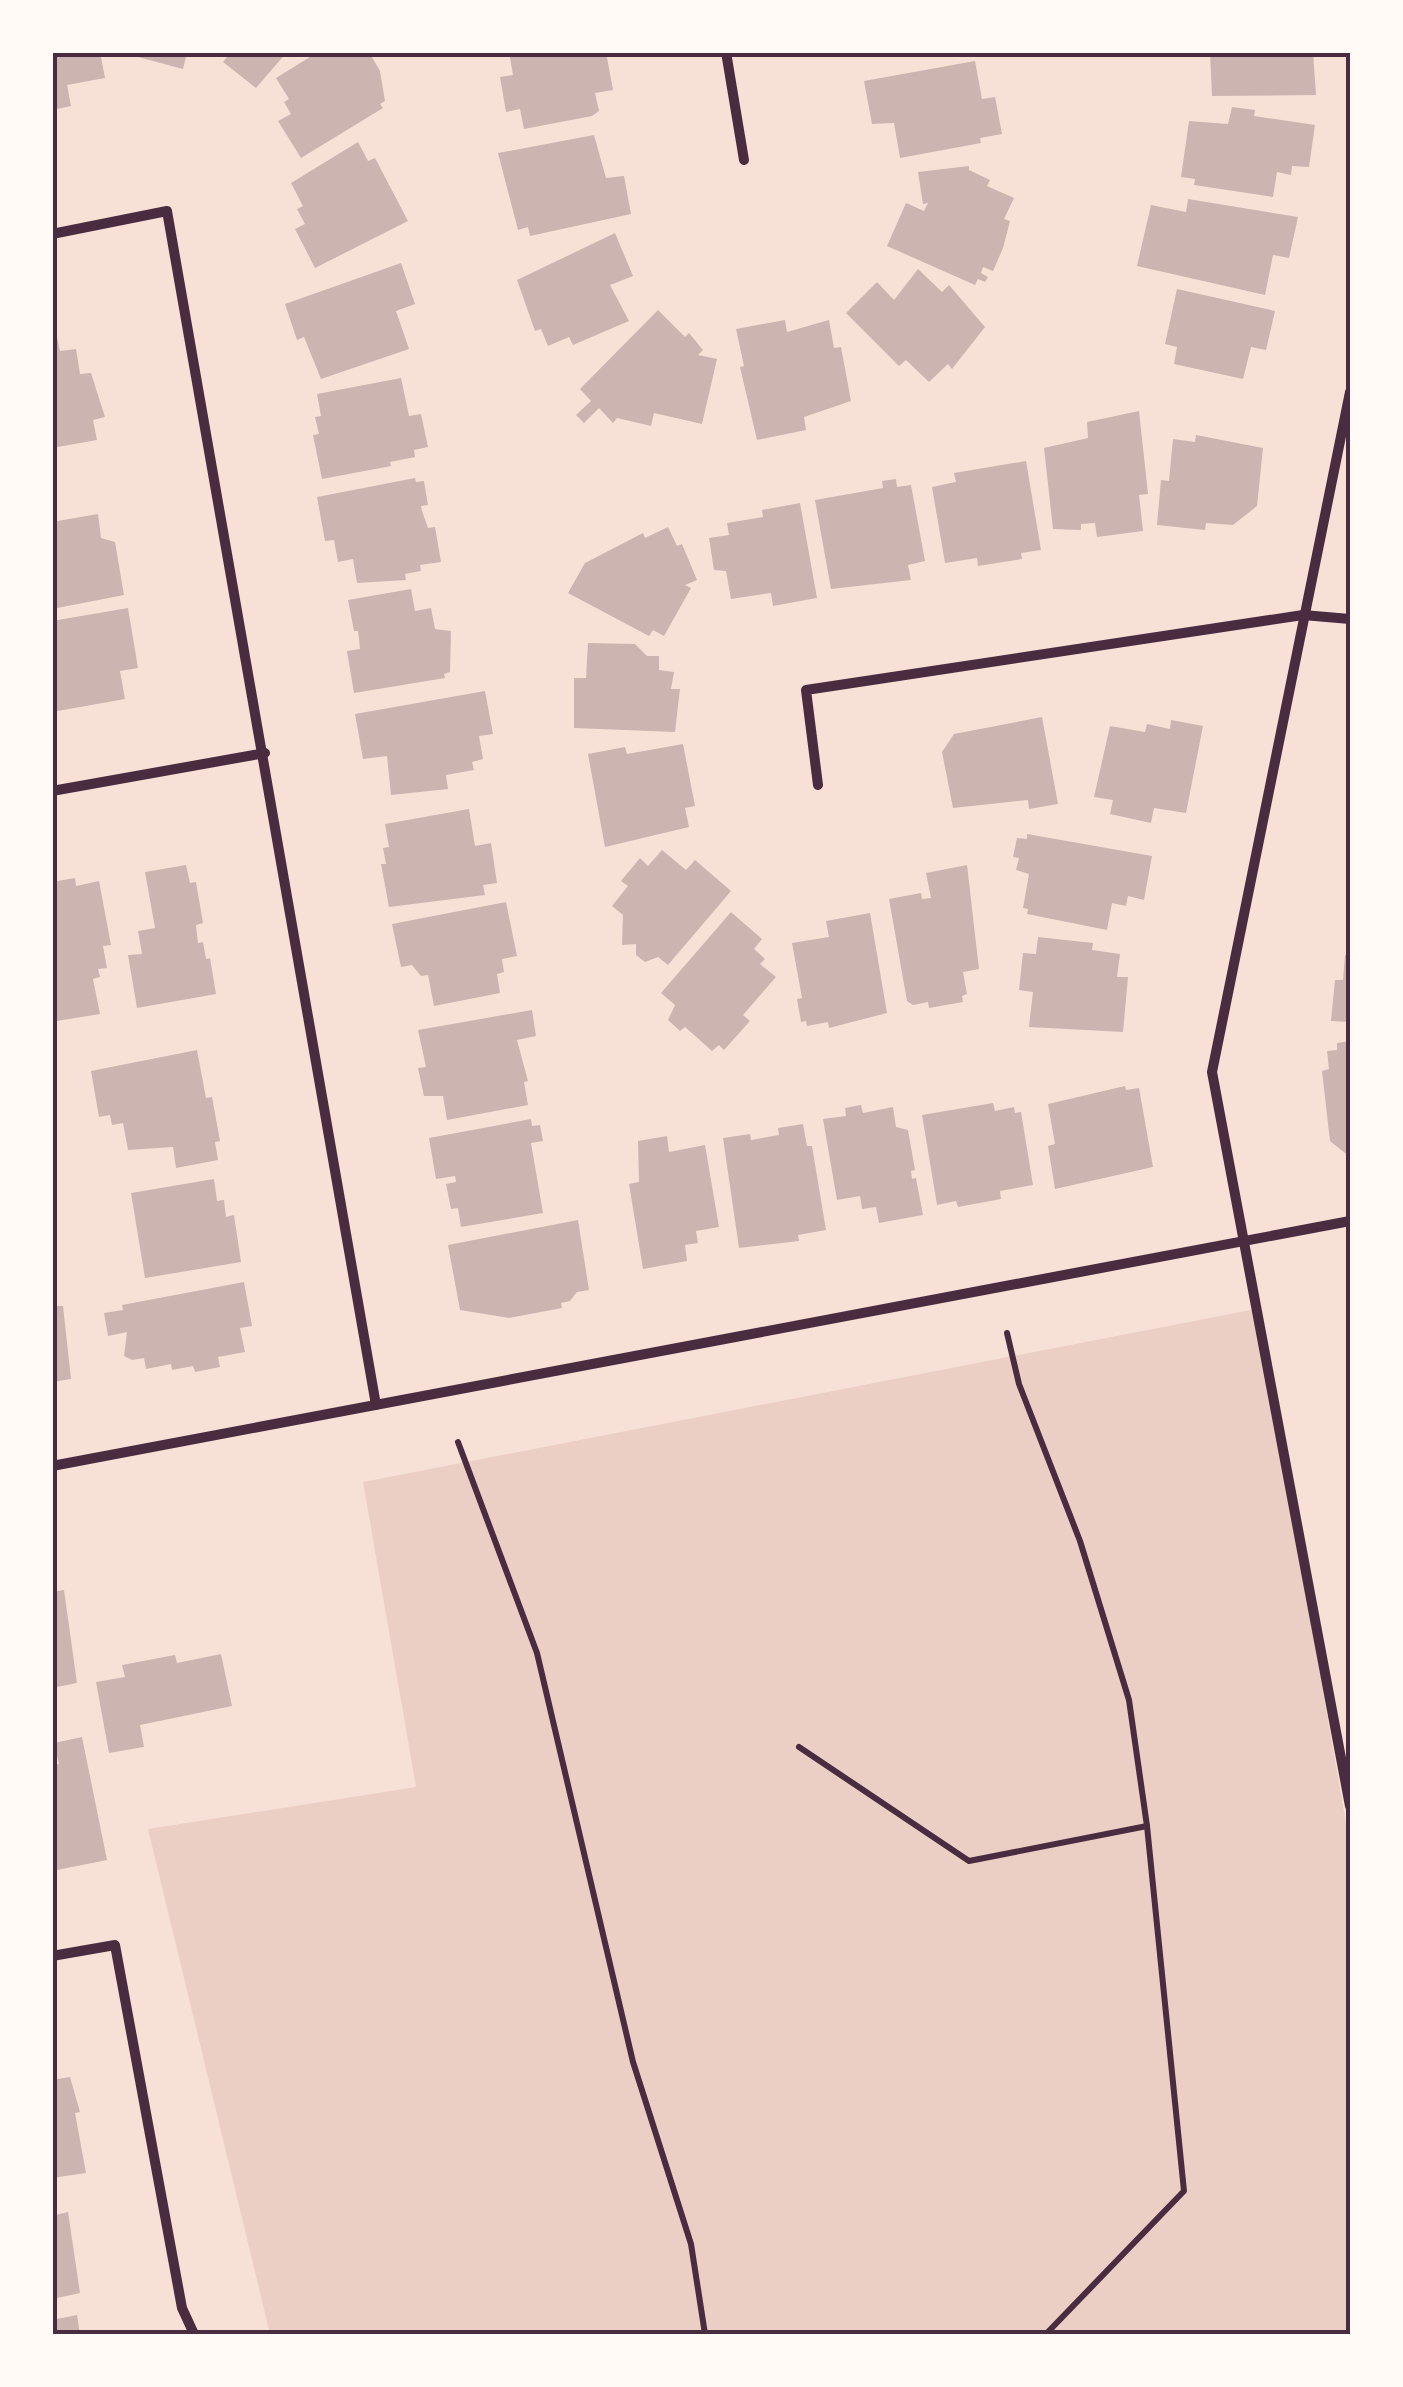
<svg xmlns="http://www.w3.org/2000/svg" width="1403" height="2387" font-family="Overpass,sans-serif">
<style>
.green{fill:#ebcfc5}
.building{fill:#ccb4b1}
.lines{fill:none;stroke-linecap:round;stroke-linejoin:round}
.path{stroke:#4a2c40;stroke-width:6}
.minor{stroke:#4a2c40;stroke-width:10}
.neatline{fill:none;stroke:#4a2c40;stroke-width:4}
</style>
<rect width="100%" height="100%" fill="#f7e1d7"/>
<polygon class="green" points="1256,1309 1350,1846 1350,2334 270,2334 148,1829 416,1787 363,1482"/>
<g class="building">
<polygon points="52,52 100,52 105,78 67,85 71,106 52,110"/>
<polygon points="139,52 187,52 183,69 138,57"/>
<polygon points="231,52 287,52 256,88 223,62"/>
<polygon points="318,52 369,52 380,71 385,101 380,104 383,108 301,158 278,121 291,114 284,102 289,99 276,78"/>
<polygon points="509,52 606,52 613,90 595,93 599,111 592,116 524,129 520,109 506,112 500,77 513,75"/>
<polygon points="1210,52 1313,52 1316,95 1212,96"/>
<polygon points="975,61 982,99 995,97 1002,134 980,138 981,143 900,158 894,123 872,124 864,81"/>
<polygon points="1232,107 1255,110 1254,116 1315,125 1309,167 1292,166 1291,175 1277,172 1273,197 1194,185 1195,179 1181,177 1189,121 1228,124"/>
<polygon points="594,135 606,178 624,176 631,214 530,236 528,227 518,230 498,153"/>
<polygon points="358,142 368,161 375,158 408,221 315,268 295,229 305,224 297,209 303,206 291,183"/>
<polygon points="969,166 969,170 990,180 987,186 1014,198 1004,219 1010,221 1003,248 993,271 983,267 981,273 988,277 985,282 978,279 975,285 887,246 906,203 924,211 928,203 923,204 918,172"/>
<polygon points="1188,199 1298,217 1289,258 1273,255 1265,295 1137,266 1151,205 1186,212"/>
<polygon points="615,233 633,276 610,285 629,321 573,345 569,337 548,346 541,329 535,331 517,280"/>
<polygon points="401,263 415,304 396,311 409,349 321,379 304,337 297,340 285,304"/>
<polygon points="918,269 942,292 949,285 985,327 952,369 948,364 929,382 906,360 899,366 846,313 877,282 894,300"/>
<polygon points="1177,289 1275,311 1266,350 1251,347 1243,379 1174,364 1177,347 1165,344"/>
<polygon points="658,310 685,337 689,333 703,350 698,355 717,359 702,424 654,413 651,426 617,418 613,423 599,408 584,423 576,415 591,401 580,389"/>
<polygon points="785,320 787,332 829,320 834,348 841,347 851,401 804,417 806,430 757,440 740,367 744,366 736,329"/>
<polygon points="57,337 60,351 76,349 80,374 91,373 105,417 93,420 97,440 52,448 52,338"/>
<polygon points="401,378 409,416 421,414 428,447 414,450 415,457 390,462 391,466 322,479 313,435 319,434 315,417 321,416 317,394"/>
<polygon points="1139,411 1148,494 1139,495 1143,531 1097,537 1095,523 1081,524 1081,530 1053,529 1044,448 1088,438 1087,422"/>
<polygon points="1196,435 1263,448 1257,506 1233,525 1206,523 1205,530 1157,525 1161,480 1169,481 1173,439 1195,442"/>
<polygon points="1026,461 1041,550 1021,553 1022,559 978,566 977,558 945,563 932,487 956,482 954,473"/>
<polygon points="415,478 416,482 424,481 428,505 421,506 422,511 428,528 435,527 441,562 420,565 421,571 405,574 406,580 357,583 353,559 338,562 334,540 325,541 317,497"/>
<polygon points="896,479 897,487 911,485 925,561 908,565 911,580 831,589 815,500 883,488 882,481"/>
<polygon points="800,503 817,598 773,606 771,593 731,599 726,571 714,570 709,538 729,535 727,523 763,517 762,510"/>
<polygon points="98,514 101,538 115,542 124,595 52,609 52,522"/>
<polygon points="668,527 677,546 682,544 697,580 685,585 691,588 664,636 653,630 649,636 568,593 585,563 643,533 645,538"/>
<polygon points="411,589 415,611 431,608 435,629 451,631 450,672 444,674 445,678 354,693 347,651 360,649 359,638 358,631 354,631 348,600"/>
<polygon points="128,608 138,668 120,671 125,699 52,712 52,621"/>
<polygon points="588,643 635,644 647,656 659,656 659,670 674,672 671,689 680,689 675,732 574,728 574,678 586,678"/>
<polygon points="485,691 493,734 479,736 483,759 472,762 474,770 446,775 448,789 391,795 387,756 363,759 355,714"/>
<polygon points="1042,717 1058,804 1029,809 1028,800 953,808 942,752 954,734"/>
<polygon points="1171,720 1203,726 1186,813 1154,808 1151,823 1110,814 1113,800 1094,797 1110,726 1145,732 1147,724 1170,729"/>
<polygon points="683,744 695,806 685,808 689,827 605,847 588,754 625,747 627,754"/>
<polygon points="469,809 475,846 491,843 497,883 483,885 485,895 389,907 381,864 386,864 383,848 389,847 385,824"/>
<polygon points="1027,834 1152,856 1144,900 1128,896 1126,906 1112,903 1107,930 1027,914 1028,909 1023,908 1029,874 1016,870 1019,858 1013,857 1017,838 1027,839"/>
<polygon points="662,850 686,870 695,860 731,891 668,965 658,957 645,962 636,955 636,944 622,945 623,915 612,906 628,886 621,881 640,858 648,866"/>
<polygon points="186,865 190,883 196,882 203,923 196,925 198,943 203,942 206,959 210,958 216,994 137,1008 128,955 142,954 138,931 155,928 145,872"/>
<polygon points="967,865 979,969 963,972 967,994 962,996 963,1002 929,1008 928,1002 913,1005 907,1001 889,899 921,893 922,899 931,898 926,873"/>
<polygon points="75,878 76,886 99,881 111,945 103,946 107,968 98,969 100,977 93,979 100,1014 57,1021 52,1004 52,882"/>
<polygon points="506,902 517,956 502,959 504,972 497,974 500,993 434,1006 428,975 421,976 412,965 401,967 392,924"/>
<polygon points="731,912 762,939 754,949 765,959 760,964 776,977 743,1015 750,1021 724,1050 719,1045 712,1051 685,1027 680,1031 668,1020 675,1005 661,993"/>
<polygon points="870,913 887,1013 829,1028 828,1022 807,1026 806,1021 801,1022 797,999 802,998 792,943 829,937 826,921"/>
<polygon points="1038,937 1093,943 1092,950 1120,954 1117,977 1128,977 1123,1032 1029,1027 1033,992 1019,990 1023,953 1036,954"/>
<polygon points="1345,955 1350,955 1350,1022 1331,1021 1335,980 1343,980"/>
<polygon points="532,1010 536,1036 517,1040 528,1081 524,1082 528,1105 447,1120 443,1096 424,1096 418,1068 426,1067 418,1030"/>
<polygon points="1350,1041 1350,1157 1330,1141 1322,1071 1329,1069 1327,1051 1337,1050 1337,1043"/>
<polygon points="197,1050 206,1098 212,1097 220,1141 215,1142 218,1160 176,1168 173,1147 128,1150 123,1123 112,1125 110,1115 99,1117 91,1071"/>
<polygon points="1125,1086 1126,1090 1139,1088 1153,1167 1055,1189 1048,1146 1055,1144 1048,1104"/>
<polygon points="993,1103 995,1111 1014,1107 1015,1113 1021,1112 1033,1185 1000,1191 1001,1199 958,1207 956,1201 937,1205 922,1115"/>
<polygon points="861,1105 863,1113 893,1107 896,1127 908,1130 915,1170 911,1171 912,1179 916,1178 923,1215 879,1223 876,1207 862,1209 860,1196 837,1200 823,1119 846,1116 845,1108"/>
<polygon points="531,1119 532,1126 540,1125 543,1141 531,1143 543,1213 461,1227 458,1208 451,1209 446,1184 456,1182 455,1176 436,1179 429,1138"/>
<polygon points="803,1124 807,1146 812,1146 826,1230 798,1235 799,1241 739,1248 723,1138 750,1134 751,1140 779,1135 778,1128"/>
<polygon points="667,1136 669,1152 705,1145 719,1227 696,1231 698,1243 685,1245 687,1261 643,1269 629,1184 639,1182 638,1141"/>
<polygon points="214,1179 217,1201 224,1200 226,1217 234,1215 241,1262 145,1278 131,1193"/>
<polygon points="578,1220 589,1290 577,1292 570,1301 561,1303 562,1308 509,1318 460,1310 448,1245"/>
<polygon points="244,1282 252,1326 240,1328 245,1352 218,1357 220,1367 195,1372 193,1366 172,1370 171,1364 146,1369 144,1358 132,1360 124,1356 127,1332 108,1336 104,1313 123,1310 122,1305"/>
<polygon points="54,1297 56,1306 63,1306 71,1379 52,1382"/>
<polygon points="64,1590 77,1683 52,1688 52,1592"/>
<polygon points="221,1654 232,1706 140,1725 144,1747 109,1753 96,1682 125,1677 122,1665 175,1655 177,1663"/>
<polygon points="82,1737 107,1860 52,1871 52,1765 59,1764 54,1743"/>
<polygon points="70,2077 80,2112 75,2113 86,2173 52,2178 52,2080"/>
<polygon points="68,2212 80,2293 52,2299 52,2216"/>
<polygon points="77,2315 80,2334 52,2334 52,2320"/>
</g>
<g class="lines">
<g class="path">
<polyline points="1007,1333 1019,1384 1080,1541 1129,1700 1147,1826 1184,2191 1046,2334"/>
<polyline points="458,1442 537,1653 633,2062 691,2244 705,2334"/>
<polyline points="799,1747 969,1861 1147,1826"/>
</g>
<g class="minor">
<polyline points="726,52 744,160"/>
<polyline points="52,234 167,211 376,1405"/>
<polyline points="1350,392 1212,1072 1350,1806"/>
<polyline points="818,785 806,690 1303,615 1350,619"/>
<polyline points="52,791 265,753"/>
<polyline points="52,1466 1350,1221"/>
<polyline points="52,1956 115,1945 182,2308 194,2334"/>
</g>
</g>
<rect width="1403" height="2387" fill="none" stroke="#fffaf5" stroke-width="110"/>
<rect x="55" y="55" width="1293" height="2277" class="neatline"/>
</svg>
